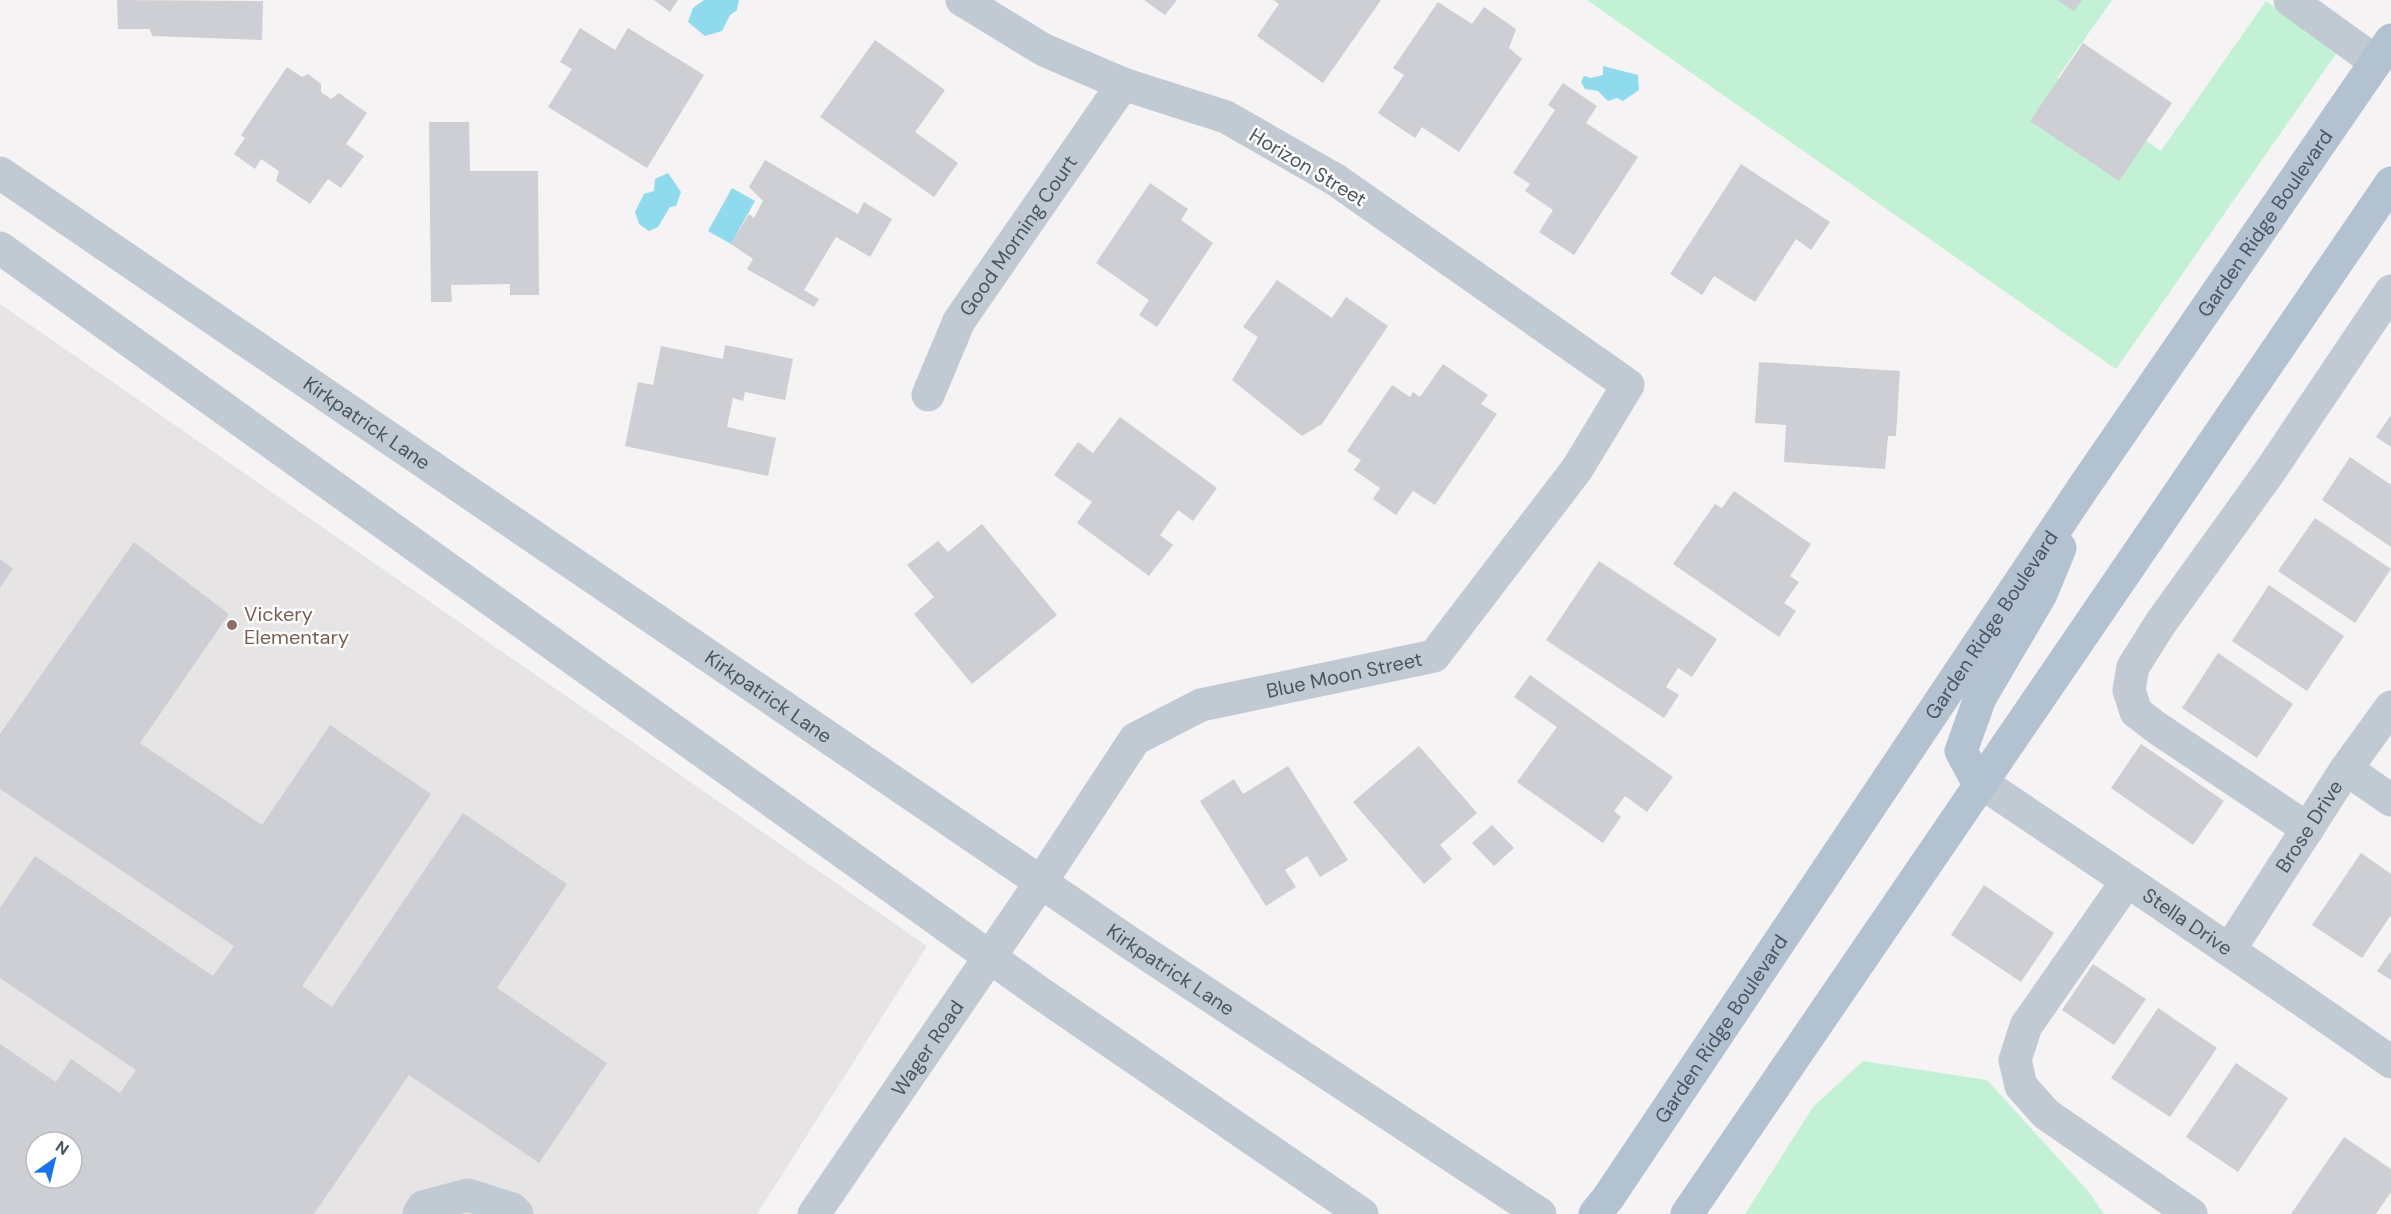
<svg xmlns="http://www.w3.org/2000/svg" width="2391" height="1214" font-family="'DM Sans',sans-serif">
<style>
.education{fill:#e6e4e5;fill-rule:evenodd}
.green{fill:#c3f1d5}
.water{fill:#90daee}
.building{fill:#cdcfd5;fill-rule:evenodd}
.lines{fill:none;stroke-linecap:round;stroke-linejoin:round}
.minor{stroke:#c1cad2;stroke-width:33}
.major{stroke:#b3c2d1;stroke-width:33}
.education-dot{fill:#8d6e63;stroke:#fff;stroke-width:2}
.labels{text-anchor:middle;stroke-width:5;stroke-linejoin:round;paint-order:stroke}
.street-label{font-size:20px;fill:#4a5661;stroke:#fff}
.education-label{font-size:20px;fill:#785e54;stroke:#fff;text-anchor:start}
</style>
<rect width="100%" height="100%" fill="#f5f3f3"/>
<path class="education" d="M0,304L927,946L757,1214H0ZM36,1142H72V1178H36Z"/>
<g class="green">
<polygon points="1587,0 2112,0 2057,78 2161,151 2266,1 2338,51 2116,369"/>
<polygon points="1863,1061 1987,1080 2088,1191 2104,1214 1745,1214 1813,1107"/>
</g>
<g class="water">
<polygon points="704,0 739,0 737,10 730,15 722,31 705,36 688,22 693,8"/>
<polygon points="1603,66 1638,75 1639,90 1623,101 1617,98 1608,101 1598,91 1585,89 1581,82 1584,76 1591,78 1603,75"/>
<polygon points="668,173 681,192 676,206 670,207 658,227 649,231 639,224 635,212 644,194 654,191 655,179"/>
<polygon points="732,188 755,201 731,244 708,231"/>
</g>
<g class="building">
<polygon points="117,0 263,1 262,40 152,36 150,29 118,29"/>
<polygon points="654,0 678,0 670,12"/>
<polygon points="1144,0 1177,0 1165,15"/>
<polygon points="1273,0 1381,0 1323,83 1257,36 1279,4"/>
<polygon points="2057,0 2082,0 2074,11"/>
<polygon points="1438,2 1472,24 1484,7 1516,29 1509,48 1522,59 1459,152 1422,127 1415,138 1378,113 1404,75 1393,68"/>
<polygon points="580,28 615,50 628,28 704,75 647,168 548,107 572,69 560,62"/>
<polygon points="875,40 945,90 915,132 958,163 934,197 820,117"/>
<polygon points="2083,43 2172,103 2119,181 2030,121"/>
<polygon points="287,67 302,77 308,74 321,84 321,92 331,99 339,93 367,113 346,144 364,156 341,188 328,179 310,204 276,181 279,171 261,159 255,169 234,154 245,138 241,135"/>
<polygon points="1563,83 1597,106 1586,123 1638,157 1574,255 1539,232 1553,210 1525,191 1530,184 1513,173 1555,110 1548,105"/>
<polygon points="429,122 469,122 470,171 538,171 539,295 510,295 510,284 451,285 452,302 431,302"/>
<polygon points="765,160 858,214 864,202 892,219 870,257 836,237 804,290 819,299 814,307 747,269 753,259 731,244 749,214 754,218 763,201 749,187"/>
<polygon points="1741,164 1830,222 1811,250 1796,239 1755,302 1714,276 1702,295 1670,274"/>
<polygon points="1150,183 1188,209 1181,220 1213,243 1157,327 1139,315 1149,300 1096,263"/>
<polygon points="1277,280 1332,318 1346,297 1388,326 1322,424 1302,436 1232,380 1258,337 1243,327"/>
<polygon points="725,345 793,359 785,400 745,392 743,401 733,398 727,427 776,438 768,476 625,446 638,382 653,385 661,346 723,359"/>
<polygon points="1759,362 1900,371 1896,436 1888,436 1885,469 1784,462 1786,425 1755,423"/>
<polygon points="1443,364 1488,395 1481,404 1497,414 1435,505 1413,491 1396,515 1373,499 1380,488 1354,470 1361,460 1347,451 1392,385 1410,397 1413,392 1420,397"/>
<polygon points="2391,415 2391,447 2376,437"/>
<polygon points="1120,417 1217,488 1193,521 1178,510 1160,535 1173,545 1149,576 1077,523 1092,502 1054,475 1078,442 1093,453"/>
<polygon points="2350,457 2391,485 2391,547 2322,500"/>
<polygon points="1734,491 1811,544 1790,576 1799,582 1784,603 1796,611 1779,637 1673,564 1715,504 1722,508"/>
<polygon points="2315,518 2391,569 2355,623 2278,571"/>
<polygon points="982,524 1057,615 972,684 914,614 934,597 907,565 938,541 948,552"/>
<path d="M134,542L229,614L140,743L262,825L330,725L431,794L302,986L332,1007L463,813L567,884L497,988L607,1063L539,1163L409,1075L314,1214H0V1044L56,1082L71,1059L120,1093L136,1070L0,978V908L35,856L213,976L234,946L0,789V734ZM36,1142H72V1178H36Z"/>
<polygon points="0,559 13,569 0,588"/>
<polygon points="1599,561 1717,639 1692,677 1678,668 1666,687 1679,695 1664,718 1546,640"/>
<polygon points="2269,585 2344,636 2307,691 2232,641"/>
<polygon points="2218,653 2293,704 2257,758 2182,708"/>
<polygon points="1530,675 1673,777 1647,812 1625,796 1614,811 1621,817 1603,843 1517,782 1557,727 1514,697"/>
<polygon points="2141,744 2224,801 2193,845 2111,788"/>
<polygon points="1419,746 1477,813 1440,845 1452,859 1424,884 1353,802"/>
<polygon points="1288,766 1348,860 1320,877 1307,856 1285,870 1296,887 1266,906 1200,801 1234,779 1243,794"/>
<polygon points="1492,825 1514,848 1494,866 1472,843"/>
<polygon points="2361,853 2391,874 2391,915 2362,958 2312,925"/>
<polygon points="1984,885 2054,933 2021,982 1951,935"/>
<polygon points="2391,951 2391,980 2377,971"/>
<polygon points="2093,964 2146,999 2114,1045 2062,1010"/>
<polygon points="2158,1008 2217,1048 2170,1117 2111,1078"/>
<polygon points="2236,1063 2288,1098 2238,1172 2186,1137"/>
<polygon points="2344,1137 2391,1169 2391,1192 2376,1214 2291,1214"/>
</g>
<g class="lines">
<g class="minor">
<polyline points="2290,0 2376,62"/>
<path id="s1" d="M0,173L1130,943L1540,1214"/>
<polyline points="0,248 1040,993 1362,1214"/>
<path id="s2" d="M928,395L959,321L1123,84"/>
<polyline points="2346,769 2391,800"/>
<path id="s3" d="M1982,783C2119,875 2256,967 2391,1062"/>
<polyline points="2308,829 2157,728 2136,712 2129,690 2133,667 2160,624 2270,471 2391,291"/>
<polyline points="2127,881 2026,1026 2015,1060 2021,1086 2046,1114 2191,1214"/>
<path id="s4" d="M2230,949L2346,769L2391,707"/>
<polyline points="419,1214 423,1207 468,1195 512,1209 517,1214"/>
<path id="s5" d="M814,1214L1041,882L1135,739L1201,705L1434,656L1577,469L1628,385L1336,180L1226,117L1123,84L1044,50L962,0"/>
</g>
<g class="major">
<polyline points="1982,783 1975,777 1961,751 1980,698 2041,594 2060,548"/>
<path id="s6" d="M1595,1214L1608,1198L2085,485L2391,40"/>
<polyline points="1687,1214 2391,183"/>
</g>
</g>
<circle class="education-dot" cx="232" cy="625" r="6"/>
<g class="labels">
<g class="street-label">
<text transform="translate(1308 167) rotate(31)" y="7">Horizon Street</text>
<text dy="7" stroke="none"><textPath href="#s6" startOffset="1196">Garden Ridge Boulevard</textPath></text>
<text dy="7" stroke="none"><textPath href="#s2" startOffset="184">Good Morning Court</textPath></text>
<text dy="7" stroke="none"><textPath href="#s1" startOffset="444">Kirkpatrick Lane</textPath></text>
<text dy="7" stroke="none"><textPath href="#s6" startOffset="710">Garden Ridge Boulevard</textPath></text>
<text dy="7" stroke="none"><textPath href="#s5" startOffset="794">Blue Moon Street</textPath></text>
<text dy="7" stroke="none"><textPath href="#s1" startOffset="930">Kirkpatrick Lane</textPath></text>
<text dy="7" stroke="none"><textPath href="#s4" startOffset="146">Brose Drive</textPath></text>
<text dy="7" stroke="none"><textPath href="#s3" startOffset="248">Stella Drive</textPath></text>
<text dy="7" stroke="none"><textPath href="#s1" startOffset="1416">Kirkpatrick Lane</textPath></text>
<text dy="7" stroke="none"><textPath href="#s6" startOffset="224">Garden Ridge Boulevard</textPath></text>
<text dy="7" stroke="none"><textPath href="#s5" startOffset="201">Wager Road</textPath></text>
</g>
<g class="education-label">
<text x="244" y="621">Vickery<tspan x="244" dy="23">Elementary</tspan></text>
</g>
</g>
<g transform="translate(54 1160) rotate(34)"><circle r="28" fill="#ffffff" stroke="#b7bbc0" stroke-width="1.5"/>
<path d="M0-4.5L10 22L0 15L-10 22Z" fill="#1a73e8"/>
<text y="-9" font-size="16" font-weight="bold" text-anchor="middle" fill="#4a5661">N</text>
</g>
</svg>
